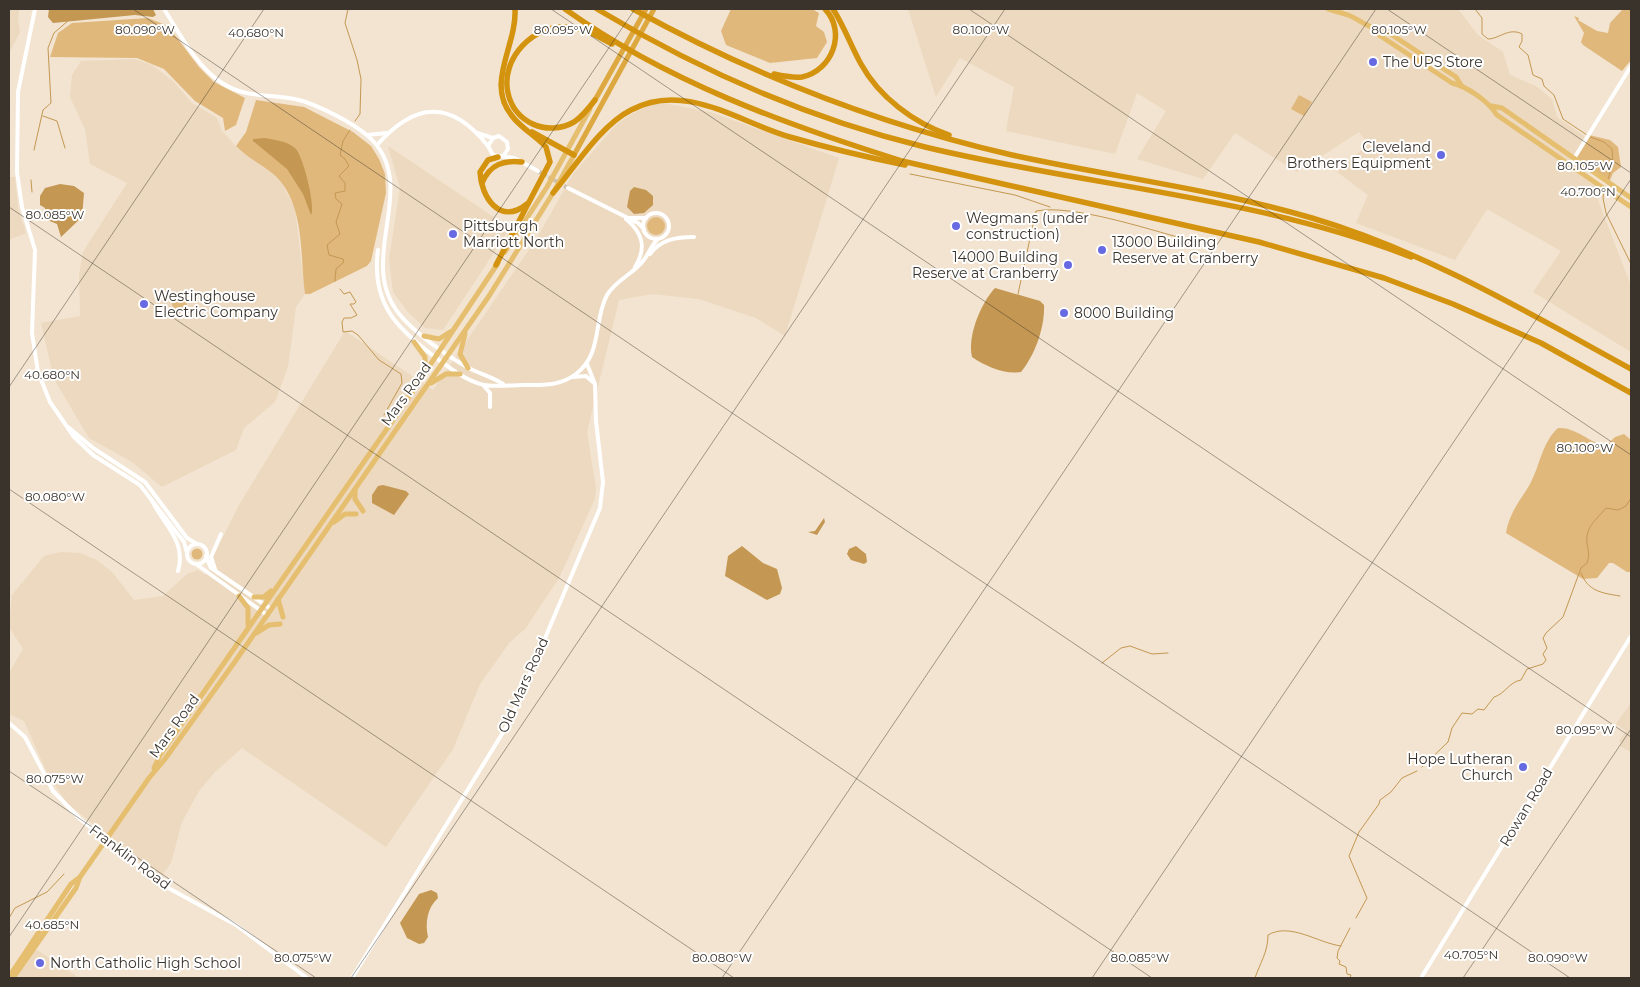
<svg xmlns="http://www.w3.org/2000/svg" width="1640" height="987" font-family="Montserrat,sans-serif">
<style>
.built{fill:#ecd9bf}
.green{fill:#e1b87c}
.water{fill:#c49752}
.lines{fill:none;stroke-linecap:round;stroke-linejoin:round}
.stream{stroke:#c49752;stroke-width:1}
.tertiary-tunnel{stroke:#cdc1af;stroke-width:4;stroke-dasharray:4 2;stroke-linecap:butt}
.tertiary{stroke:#fff;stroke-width:4}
.primary{stroke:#e5be6f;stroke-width:5}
.trunk{stroke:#dca83f;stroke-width:5}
.motorway{stroke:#d4930f;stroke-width:5.5}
.ticks{fill:none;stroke:#39332b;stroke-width:1;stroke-opacity:0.45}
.poi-dot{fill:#6669e2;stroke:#fff;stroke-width:2}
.labels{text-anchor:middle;stroke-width:4;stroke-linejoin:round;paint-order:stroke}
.poi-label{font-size:14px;fill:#39332b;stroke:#fff;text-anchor:start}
.street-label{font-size:14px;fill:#39332b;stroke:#fff}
.ticks-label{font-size:12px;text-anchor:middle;fill:#39332b;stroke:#fff;stroke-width:4;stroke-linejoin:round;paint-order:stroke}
</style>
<rect width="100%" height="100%" fill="#f2e4d0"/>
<g class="built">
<polygon points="9,9 19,9 18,20 20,32 9,53"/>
<polygon points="908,9 1342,9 1346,13 1349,9 1458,9 1478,35 1503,52 1510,75 1536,86 1552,99 1557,117 1587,138 1571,165 1603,187 1598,200 1631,286 1631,352 1533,292 1561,251 1487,209 1455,260 1356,223 1368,195 1337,172 1368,144 1359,132 1297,172 1235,133 1203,179 1137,159 1166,111 1137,93 1115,154 1006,131 1014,87 960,58 936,97"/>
<polygon points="134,59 152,65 174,82 192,103 217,118 222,131 241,152 263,165 281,182 295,208 305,294 296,307 288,367 275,402 244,428 236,450 162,487 132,462 89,438 54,379 41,323 80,316 79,275 83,252 127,183 90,164 85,129 70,97 72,75 81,61"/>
<polygon points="663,103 710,112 839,158 785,336 756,318 699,299 652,294 619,300 587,432 596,488 595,499 559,578 525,629 510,642 480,684 453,749 386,847 242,748 215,772 199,791 182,822 171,863 160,878 67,803 48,775 24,721 9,714 9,673 23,649 9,627 12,595 44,556 61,552 80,553 97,560 112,572 134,600 163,596 187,574 198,570 205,575 214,565 213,557 239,505 345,331 433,390 537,238 573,174 617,124 635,112 653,104"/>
<polygon points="388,146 510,228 443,330 425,328 407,311 393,292 389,259 400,188"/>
<polygon points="9,177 15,177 18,208 26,233 9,240"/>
<polygon points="1631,703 1631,752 1620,746 1622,743 1619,741 1626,731 1616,724"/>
<polygon points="34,948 79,978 13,978"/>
</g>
<g class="green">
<polygon points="731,9 812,9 819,13 816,26 824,32 827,42 817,58 770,63 726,45 721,31"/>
<polygon points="1623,9 1631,9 1631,60 1622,71 1583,45 1581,42 1584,33 1574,16 1579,18 1578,20 1597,31 1608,33 1610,23"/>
<polygon points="148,18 168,26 199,67 214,82 245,98 236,125 225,131 223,118 195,101 164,69 137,58 50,57 58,33 72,23"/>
<polygon points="1299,95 1312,102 1304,116 1291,109"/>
<path d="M256,100L304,107L353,132L371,146L379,159L385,174L386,193L371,261L367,266L310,294H305C300,258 305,213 281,182C269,167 249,160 236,146L246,132Z"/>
<polygon points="1589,135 1610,140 1618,147 1621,167 1613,173 1609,183 1575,159"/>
<circle cx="656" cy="226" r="9"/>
<path d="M176,292L183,295L187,302L185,310L178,314C170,307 171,300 176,292Z"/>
<path d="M1558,428C1576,427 1588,442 1606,446L1615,437L1624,434L1631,440V572H1627L1613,563H1609L1597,578L1583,579L1506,533C1509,513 1520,501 1530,484C1540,466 1542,442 1558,428Z"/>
<circle cx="197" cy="554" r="5.5"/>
</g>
<g class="water">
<polygon points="49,9 153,9 156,15 153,17 135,15 53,23 48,17"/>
<path d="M265,138C275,140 287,141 295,148C303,155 316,207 311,215L303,194L287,169L253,141V139Z"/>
<polygon points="60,184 74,186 84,193 82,217 61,237 57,224 45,219 45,208 40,205 40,196 45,188"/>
<polygon points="634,187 646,190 653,196 653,205 644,213 634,214 627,207 630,191"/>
<path d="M995,288L1040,301L1044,305C1045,327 1035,355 1021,372C1005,375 985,366 972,357C967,336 981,303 995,288Z"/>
<polygon points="383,485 406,491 409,494 394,515 372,503 372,495 378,486"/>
<polygon points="824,518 825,522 817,535 808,532 815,531"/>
<polygon points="742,546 763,563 777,569 782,588 780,594 767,600 725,576 728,556"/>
<polygon points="856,546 866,554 867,562 864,564 851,560 847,554 849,549"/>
<path d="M431,890L437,893L438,898C427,908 425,923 428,937L424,943L419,944L407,938L400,923L419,894Z"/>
</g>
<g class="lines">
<g class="stream">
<polyline points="348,9 345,23 357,60 361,79 360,114 355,121"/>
<path d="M1475,9L1482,18V34L1488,39C1499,39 1509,27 1522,34V41L1519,47L1528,55L1533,75L1542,79L1544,86L1554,95L1563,119L1587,135"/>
<polyline points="43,116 57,121 65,148"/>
<polyline points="1590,137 1604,142 1612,149 1613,163 1608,179"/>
<polyline points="34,150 43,110 51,103 48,48 54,33 69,20"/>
<polyline points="910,174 1015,195 1050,207"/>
<polyline points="31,180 32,192"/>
<polyline points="1604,190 1603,198 1606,213 1631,264"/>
<polyline points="335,281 336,269 344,262 343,259 329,255 327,245 340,234 336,222 342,204 336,199 335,193 345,191 345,183 339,176 349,166 345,159 340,155 343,141 350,130"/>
<polyline points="340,289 344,294 350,292 356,302 354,304 350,304 357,315 351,318 344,318 342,322 343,332 352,331 358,335 379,360 401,374 402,383 384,415"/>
<path d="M1018,294L1036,211C1072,204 1147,229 1185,239"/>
<path d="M1581,573C1588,591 1601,593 1620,596"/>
<polyline points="1102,663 1121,648 1130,646 1152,654 1168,653"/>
<path d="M1422,767L1448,742L1452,728L1462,713L1472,714L1478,709L1484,710L1494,697C1505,694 1509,682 1521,680L1527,669L1543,664L1546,660L1543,654L1547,648L1543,638L1546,633L1563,617L1581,568L1587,563C1590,555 1588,550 1587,543C1585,527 1597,519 1606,508L1618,510L1626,506L1631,498"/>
<polyline points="9,877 9,881"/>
<polyline points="9,918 15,908 47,892 64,874"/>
<polyline points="1356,918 1367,898 1349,856 1359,832 1379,804 1380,800 1391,792 1402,778 1417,771"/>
<polyline points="1350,928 1338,951 1337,958 1340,961 1339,964 1346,967 1347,974 1351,975 1350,978"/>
<path d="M1255,978C1260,963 1268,952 1268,935C1290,922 1318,943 1341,946"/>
</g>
<polyline class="tertiary-tunnel" points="538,171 568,188"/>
<g class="tertiary">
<polyline points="35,9 18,92 17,172 22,207 35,250 32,333 38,372 50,402 74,437 93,455 140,485 184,542 187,553"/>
<path d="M164,9C180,34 196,66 222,83C245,98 269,94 295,99C317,104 359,125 374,142C418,192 355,261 400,315C415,333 448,357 469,368C480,374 492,377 503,384"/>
<polyline points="477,133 493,138"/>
<polyline points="367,135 387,133"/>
<path d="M377,145C415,102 451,99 488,146"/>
<polyline points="504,155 508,149 507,142 499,136 493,138 488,146 493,155 514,158 538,171"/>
<polyline points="1570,165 1631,66"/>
<polyline points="568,188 638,223 644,229"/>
<circle cx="656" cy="226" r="13"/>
<polyline points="630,218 646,218"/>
<path d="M626,219C643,233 647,248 635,267"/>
<path d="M378,250C371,303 396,328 435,357C450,368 466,381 484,385C494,387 514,385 525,385C544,385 560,386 576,374C603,353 593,321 607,295C616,280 633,274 643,261C649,254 651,245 658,239"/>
<path d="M650,254C661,239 677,237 694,237"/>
<polyline points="573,377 586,376 594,383"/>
<polyline points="484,386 490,393 490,407"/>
<polyline points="68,427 93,448 145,482 187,538 197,544"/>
<path d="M151,499C163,524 187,541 178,571"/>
<circle cx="197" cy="554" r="10"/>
<polyline points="206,556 211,568 271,609"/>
<polyline points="196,564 267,615"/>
<polyline points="215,569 211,557 221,534"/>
<polyline points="9,723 25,737 53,791 80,819 161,884 236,925 307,978"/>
<polyline points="352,978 510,721 600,508 603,482 596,421 595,384 587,364"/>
<polyline points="1421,978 1631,636"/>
</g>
<g class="primary">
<path d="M1328,9C1335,12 1341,12 1348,15C1359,19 1370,30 1383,29L1456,77L1461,85"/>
<path d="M1376,30L1379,35L1452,83C1468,87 1488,101 1497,115L1631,207"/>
<polyline points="1492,106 1502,108 1631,198"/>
<polyline points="505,252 547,187 590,109"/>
<polyline points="465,334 460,354 468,368"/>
<polyline points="424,336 439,339 450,332"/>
<polyline points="414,342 425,357 425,370"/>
<polyline points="431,383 446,374 460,374"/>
<polyline points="355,490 355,499 363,511"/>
<polyline points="334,522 345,514 356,514"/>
<polyline points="239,596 248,608 248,625"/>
<polyline points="254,597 264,597 271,591"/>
<polyline points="278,599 283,617"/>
<polyline points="256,633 269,625 280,624"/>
<polyline points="154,768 160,755 400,410 498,263"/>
<polyline points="9,977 71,884 80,877"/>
<polyline points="13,978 76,888 80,877 149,778 165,759 234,663 489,296 553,193 574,155"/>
</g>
<g class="trunk">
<polyline points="595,100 646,9"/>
<polyline points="574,155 654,9"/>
</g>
<g class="motorway">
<path d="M565,9C666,81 784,124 902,161L1259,242L1384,278L1453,304L1541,343L1631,393"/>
<path d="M597,9C699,70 809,119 925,147C1086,186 1255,196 1411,257"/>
<path d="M633,9C751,74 881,125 1012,155C1112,177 1214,189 1312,218C1426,252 1527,312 1631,369"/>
<path d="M833,9C844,26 851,46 861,64C879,97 914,123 949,135"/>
<path d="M774,74C783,76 793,78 802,77C832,71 847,32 825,9"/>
<path d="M595,100C589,108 583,116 574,122C548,137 514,123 508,93C500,58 535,23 569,27C585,28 598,37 612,44"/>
<polyline points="532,132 574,155"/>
<path d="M498,157L488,160L480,172C481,197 500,226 527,204"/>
<path d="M482,183C490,164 504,160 522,162"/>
<path d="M553,193C574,168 601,125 631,110C685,81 738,122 790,137C828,148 866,157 905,165"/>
<path d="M496,265L550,162L546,147C535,135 522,129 512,116C485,83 517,46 515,9"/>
</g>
</g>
<path class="ticks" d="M133,9L1570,978M551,9L1631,737M969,9L1631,455M1387,9L1631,173M9,207L1152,978M9,387L264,9M9,489L734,978M9,771L316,978M9,937L635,9M351,978L1005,9M722,978L1376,9M1092,978L1631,179M1463,978L1631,729"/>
<g class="poi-dot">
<circle cx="1373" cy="62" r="5"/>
<circle cx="1441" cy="155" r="5"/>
<circle cx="956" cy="226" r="5"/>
<circle cx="453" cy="234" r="5"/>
<circle cx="1102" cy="250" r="5"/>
<circle cx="1068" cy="265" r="5"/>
<circle cx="144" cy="304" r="5"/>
<circle cx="1064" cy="313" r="5"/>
<circle cx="1523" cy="767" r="5"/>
<circle cx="40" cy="963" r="5"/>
</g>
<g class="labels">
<g class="poi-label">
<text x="1383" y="67">The UPS Store</text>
<text x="1431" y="152" text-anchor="end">Cleveland<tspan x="1431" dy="16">Brothers Equipment</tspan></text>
<text x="966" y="223">Wegmans (under<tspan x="966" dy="16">construction)</tspan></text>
<text x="463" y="231">Pittsburgh<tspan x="463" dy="16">Marriott North</tspan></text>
<text x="1112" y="247">13000 Building<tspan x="1112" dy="16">Reserve at Cranberry</tspan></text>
<text x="1058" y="262" text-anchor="end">14000 Building<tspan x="1058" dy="16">Reserve at Cranberry</tspan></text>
<text x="154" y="301">Westinghouse<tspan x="154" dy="16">Electric Company</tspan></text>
<text x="1074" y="318">8000 Building</text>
<text x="1513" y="764" text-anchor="end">Hope Lutheran<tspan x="1513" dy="16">Church</tspan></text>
<text x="50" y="968">North Catholic High School</text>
</g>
<g class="street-label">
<text transform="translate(406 394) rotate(-54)" y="5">Mars Road</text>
<text transform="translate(523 685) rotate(-66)" y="5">Old Mars Road</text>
<text transform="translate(174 726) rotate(-54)" y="5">Mars Road</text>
<text transform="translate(1526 807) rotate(-59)" y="5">Rowan Road</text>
<text transform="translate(130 857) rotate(37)" y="5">Franklin Road</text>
</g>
</g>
<g class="ticks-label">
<text x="981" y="34">80.100°W</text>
<text x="145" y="34">80.090°W</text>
<text x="563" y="34">80.095°W</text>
<text x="1399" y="34">80.105°W</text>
<text x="256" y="37">40.680°N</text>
<text x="1585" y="170">80.105°W</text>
<text x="1588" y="196">40.700°N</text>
<text x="55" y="219">80.085°W</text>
<text x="52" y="379">40.680°N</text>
<text x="1585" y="452">80.100°W</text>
<text x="55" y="501">80.080°W</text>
<text x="1585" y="734">80.095°W</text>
<text x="55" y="783">80.075°W</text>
<text x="52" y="929">40.685°N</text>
<text x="1471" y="959">40.705°N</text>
<text x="303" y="962">80.075°W</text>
<text x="722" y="962">80.080°W</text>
<text x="1140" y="962">80.085°W</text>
<text x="1558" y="962">80.090°W</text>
</g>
<rect width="1640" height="987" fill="none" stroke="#39332b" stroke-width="20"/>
</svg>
